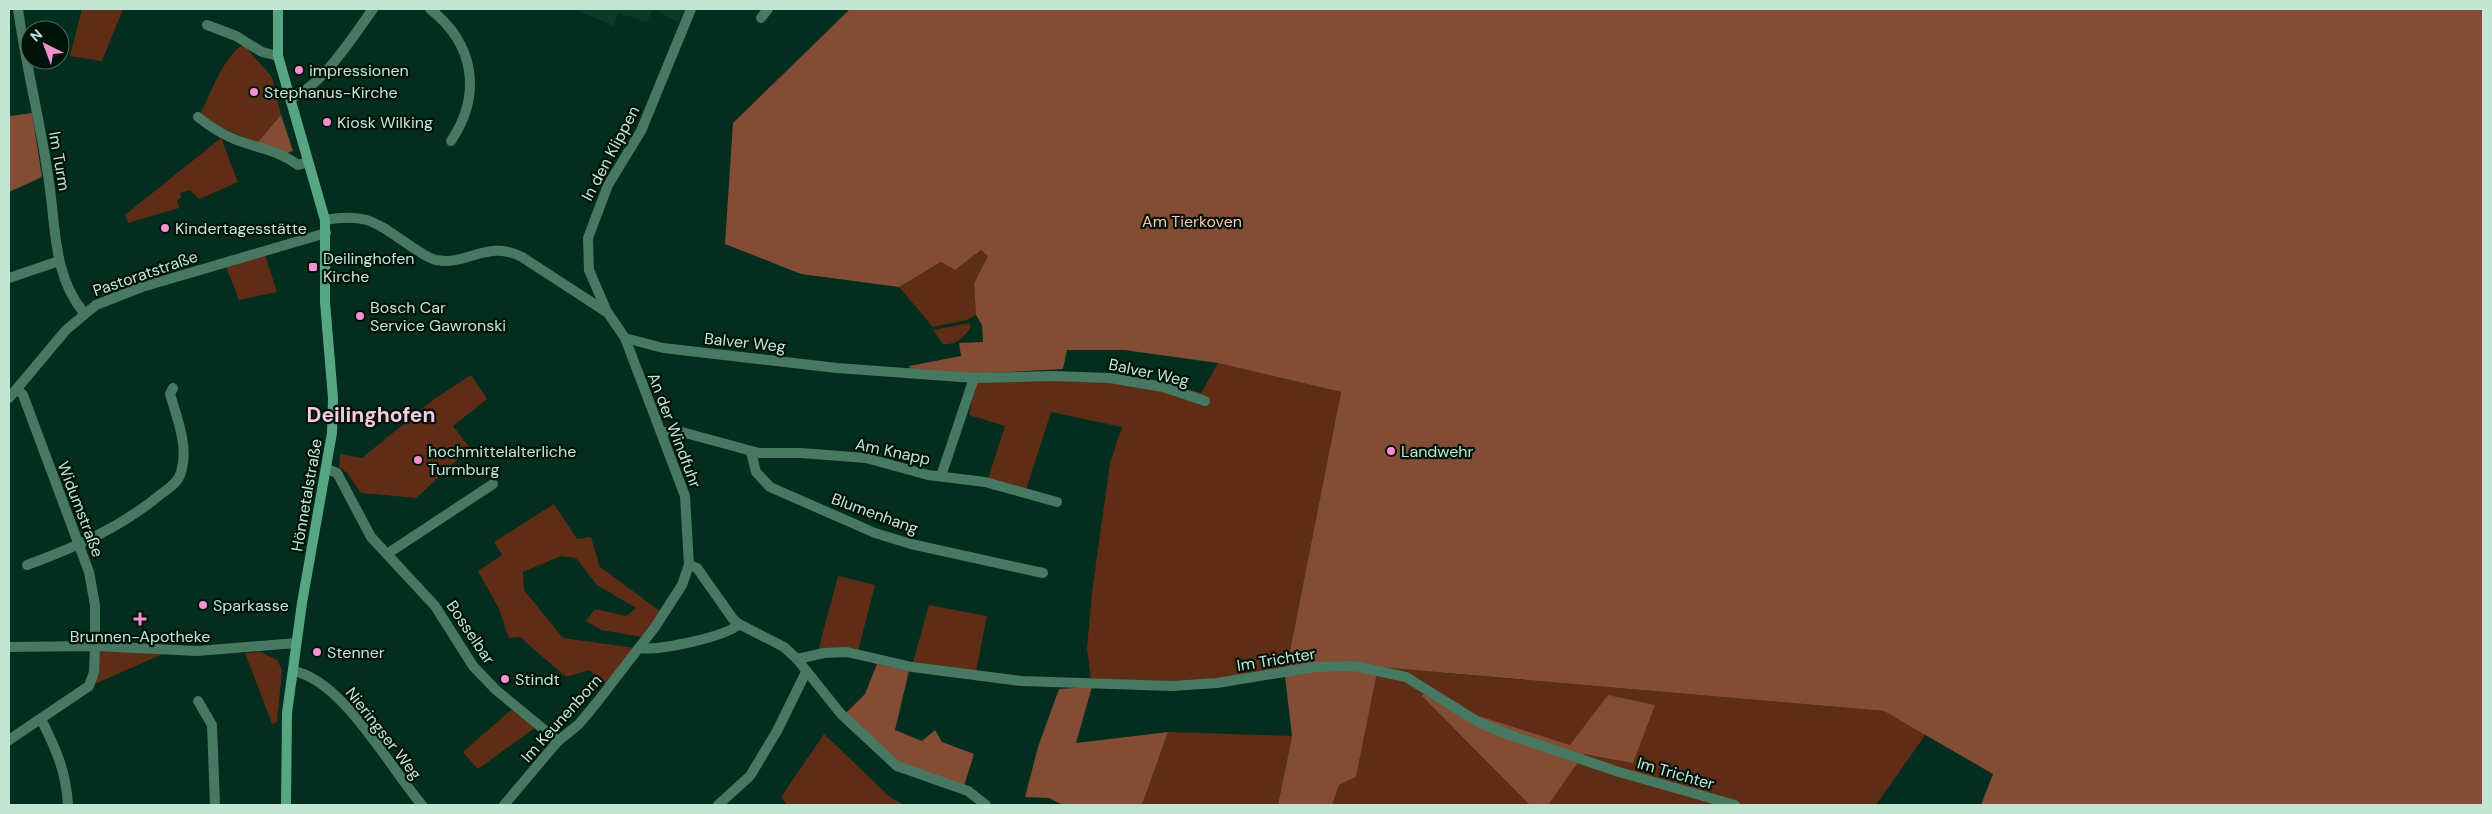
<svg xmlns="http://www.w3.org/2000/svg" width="2492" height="814" font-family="'DM Sans',sans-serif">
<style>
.built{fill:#0b3a29}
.green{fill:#5f2c16}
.forest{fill:#834c35}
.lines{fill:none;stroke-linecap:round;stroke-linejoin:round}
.minor{stroke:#477861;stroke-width:10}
.tertiary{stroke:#477861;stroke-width:10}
.secondary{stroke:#56a683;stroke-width:10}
.poi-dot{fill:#f690cf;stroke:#00130a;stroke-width:2}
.labels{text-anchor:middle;stroke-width:4.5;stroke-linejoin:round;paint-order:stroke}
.poi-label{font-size:16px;fill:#c3e6d4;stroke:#00130a;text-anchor:start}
.street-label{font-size:16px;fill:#c3e6d4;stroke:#00130a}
.park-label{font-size:16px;fill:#f8c4ae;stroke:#00130a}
.district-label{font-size:21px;font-weight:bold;fill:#f7cae3;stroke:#00130a}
</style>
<rect width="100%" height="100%" fill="#032d1e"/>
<polygon class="built" points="573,9 685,9 678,22 653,9 647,22 618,13 614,26"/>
<g class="green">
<polygon points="82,9 123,9 102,61 70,56"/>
<path d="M243,44L272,77L281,115L257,143L216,125L201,113C212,90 222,60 243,44Z"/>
<polygon points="221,138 238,182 199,199 190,190 180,193 181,198 177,200 179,208 128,223 125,215"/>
<polygon points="981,250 988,256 974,283 976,315 967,320 933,327 899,287 941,262 955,270"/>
<polygon points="265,255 277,292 239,300 226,267"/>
<path d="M969,323L971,327C965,336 955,346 943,344L933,330Z"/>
<polygon points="1218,363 1341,392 1285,676 1176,691 1091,680 1087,648 1092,592 1110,463 1122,427 1051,412 1026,490 988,479 1005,426 969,415 976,380 1101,373 1157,380 1201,393"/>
<polygon points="471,375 487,399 453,426 470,448 416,498 361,493 347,473 339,467 340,454 362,458 433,400"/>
<polygon points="554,504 577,539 591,537 600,567 660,611 642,637 601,630 586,621 595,609 626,616 636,608 597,585 576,558 561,556 523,572 524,590 563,638 635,648 606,684 589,670 566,677 520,637 509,638 498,607 478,571 502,555 494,542"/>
<polygon points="838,576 875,585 858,651 818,651"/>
<polygon points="929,605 987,616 976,672 913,662"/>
<polygon points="99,650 165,653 95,684"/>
<polygon points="261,652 277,660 282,670 277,722 272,724 245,653"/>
<polygon points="1377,667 1884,711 1926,734 1876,805 1332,805 1339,785 1356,777"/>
<polygon points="512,709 536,727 478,769 463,752"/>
<polygon points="1168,732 1292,736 1278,805 1142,805"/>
<polygon points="824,734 890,797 904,805 787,805 781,797"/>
</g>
<g class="forest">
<polygon points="850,9 2483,9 2483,805 1981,805 1993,774 1884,711 1378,667 1356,777 1339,785 1332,805 1278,805 1292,736 1285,676 1341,392 1218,363 1124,350 1067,350 1063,369 973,374 911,370 909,366 961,356 959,343 983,342 982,325 976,315 974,283 988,256 981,250 955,270 941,262 899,287 801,274 725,244 733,123"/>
<polygon points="32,113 42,177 9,192 9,116"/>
<polygon points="281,115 293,151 287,153 257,143"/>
<polygon points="877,664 909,671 895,730 922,741 935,730 942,742 974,754 964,786 900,764 846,713 865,694"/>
<polygon points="1092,687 1076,743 1168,732 1142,805 1063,805 1049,798 1025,797 1038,747 1059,689"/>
<polygon points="1426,691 1444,705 1570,745 1608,695 1655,705 1633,763 1584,754 1548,805 1530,805 1422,696"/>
</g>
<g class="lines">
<g class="minor">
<path d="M18,9C26,67 41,124 49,182C56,228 53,276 84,313"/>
<path d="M430,9C475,44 482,95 451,141"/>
<polyline points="761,18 768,9"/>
<polyline points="207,25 236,36 262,52 278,56"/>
<path d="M290,99C323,85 352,38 373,9"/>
<path d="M198,117C209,126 220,133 234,139C256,148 278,150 298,165L308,162"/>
<path d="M325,220C369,212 377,224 412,247C420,252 427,258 436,260C468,266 487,239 522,257L608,313L625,338L685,496L689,565L697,568L733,619L739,624L784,647L797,659L841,714L897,766L968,791L986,805"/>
<polyline points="9,278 59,261"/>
<polyline points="607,312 589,270 588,238 608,185 641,131 691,9"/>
<polyline points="625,338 663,348 837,368 974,378 1053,376 1110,378 1163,387 1205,401"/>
<polyline points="9,398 66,330 96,305 142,287 326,233"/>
<polyline points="663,432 678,431 759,453 801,453 866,458 928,475 985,482 1057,502"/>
<polyline points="751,452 756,472 770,487 875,533 911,544 1043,573"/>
<polyline points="327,469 337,473 371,537 435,606 473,666 496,690 558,741"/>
<polyline points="941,476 974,378"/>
<polyline points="387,554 493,484"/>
<path d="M27,565C76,547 120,528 161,494C168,489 179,482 181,472C189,447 177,418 170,394L173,388"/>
<path d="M639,648C658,651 726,637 739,624"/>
<polyline points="797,659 824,653 847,652 912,667 1021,681 1172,686 1217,683 1315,667 1354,666 1406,677 1480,723 1510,735 1619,772 1735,805"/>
<path d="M293,671C342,679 390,768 422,805"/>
<polyline points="198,701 212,725 215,805"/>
<path d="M41,719C56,749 66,771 68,805"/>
<polyline points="9,740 89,686 94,672 95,646 95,605 89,572 23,395 17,389"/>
<polyline points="504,805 558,741 579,724 598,701 655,627 682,585 689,565"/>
<polyline points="718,805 750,776 777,731 806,672"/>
</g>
<polyline class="tertiary" points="9,647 95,646 197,651 296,643"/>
<polyline class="secondary" points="278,9 278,56 325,220 325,302 333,398 332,433 302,603 287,713 286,805"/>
</g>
<g class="poi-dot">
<circle cx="299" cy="70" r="5"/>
<circle cx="254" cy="92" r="5"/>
<circle cx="327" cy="122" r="5"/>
<circle cx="165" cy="228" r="5"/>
<rect x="308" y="262" width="10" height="10" rx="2.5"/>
<circle cx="360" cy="316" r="5"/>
<circle cx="1391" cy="451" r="5"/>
<circle cx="418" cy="460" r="5"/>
<circle cx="203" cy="605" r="5"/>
<path d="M137.5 611.5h5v5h5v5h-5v5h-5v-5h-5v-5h5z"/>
<circle cx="317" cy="652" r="5"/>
<circle cx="505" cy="679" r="5"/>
</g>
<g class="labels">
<g class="poi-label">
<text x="309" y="76">impressionen</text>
<text x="264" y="98">Stephanus-Kirche</text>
<text x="337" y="128">Kiosk Wilking</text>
<text x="175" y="234">Kindertagesstätte</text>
<text x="323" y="264">Deilinghofen<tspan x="323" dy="18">Kirche</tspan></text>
<text x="370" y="313">Bosch Car<tspan x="370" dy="18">Service Gawronski</tspan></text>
<text x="428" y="457">hochmittelalterliche<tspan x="428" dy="18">Turmburg</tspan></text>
<text x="1401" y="457">Landwehr</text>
<text x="213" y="611">Sparkasse</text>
<text x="140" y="642" text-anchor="middle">Brunnen-Apotheke</text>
<text x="327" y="658">Stenner</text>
<text x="515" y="685">Stindt</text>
</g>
<g class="street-label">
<text transform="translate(610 153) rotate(-62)" y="6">In den Klippen</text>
<text transform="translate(60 161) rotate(80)" y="6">Im Turm</text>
<text transform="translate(145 273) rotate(-19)" y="6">Pastoratstraße</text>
<text transform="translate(745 342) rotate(6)" y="6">Balver Weg</text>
<text transform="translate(1149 372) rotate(12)" y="6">Balver Weg</text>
<text transform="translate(675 430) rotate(69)" y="6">An der Windfuhr</text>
<text transform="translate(893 451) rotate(12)" y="6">Am Knapp</text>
<text transform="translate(306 495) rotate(-80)" y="6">Hönnetalstraße</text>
<text transform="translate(81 509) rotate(69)" y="6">Widumstraße</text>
<text transform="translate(875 513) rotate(20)" y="6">Blumenhang</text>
<text transform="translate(471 632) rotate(56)" y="6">Bosselbar</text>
<text transform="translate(1276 659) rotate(-9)" y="6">Im Trichter</text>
<text transform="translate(561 718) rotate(-48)" y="6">Im Keunenborn</text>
<text transform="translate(384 733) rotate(52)" y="6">Nieringser Weg</text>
<text transform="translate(1676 773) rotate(16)" y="6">Im Trichter</text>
</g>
<g class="park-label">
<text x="1192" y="227">Am Tierkoven</text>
</g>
<g class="district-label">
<text x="371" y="422">Deilinghofen</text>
</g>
</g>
<rect width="2492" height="814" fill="none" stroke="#c3e6d4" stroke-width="20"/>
<g transform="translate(45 45) rotate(318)"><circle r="24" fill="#00130a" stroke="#4e675b"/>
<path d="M0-4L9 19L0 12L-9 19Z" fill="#f690cf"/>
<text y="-8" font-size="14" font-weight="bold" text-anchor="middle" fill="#c3e6d4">N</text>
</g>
</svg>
